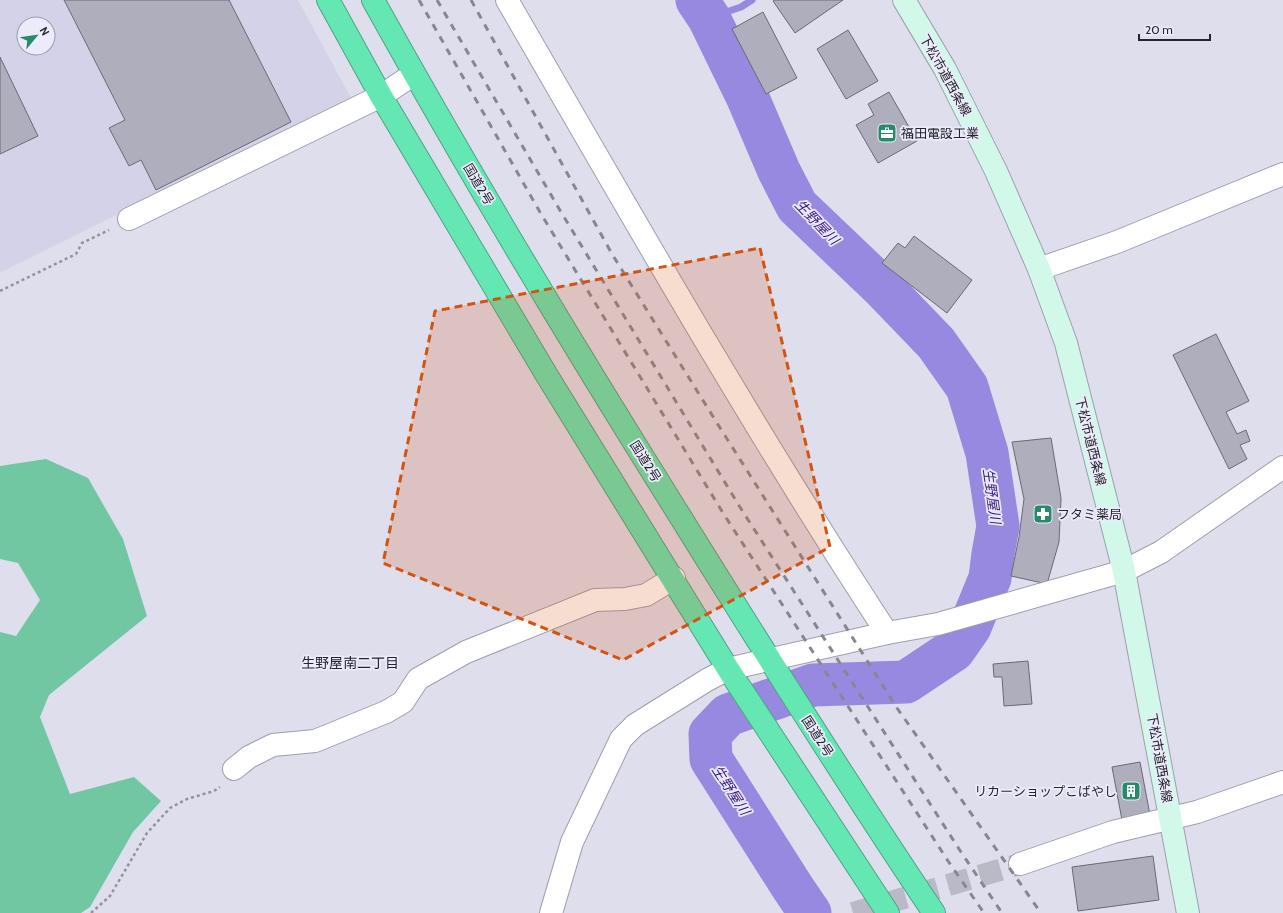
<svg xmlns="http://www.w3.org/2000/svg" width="1283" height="913" font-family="Cabin,'Noto Sans JP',sans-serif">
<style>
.built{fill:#d4d2e9;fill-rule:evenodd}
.green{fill:#71c7a2}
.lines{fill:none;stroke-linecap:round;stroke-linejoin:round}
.stream{stroke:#9689df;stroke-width:7}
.river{stroke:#9689df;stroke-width:43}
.building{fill:#afaebd;stroke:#6a6977}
.street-tunnel{stroke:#bab9c6;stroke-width:22;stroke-dasharray:22 11;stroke-linecap:butt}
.street-casing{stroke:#9f9ead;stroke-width:24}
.secondary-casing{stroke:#9f9ead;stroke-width:24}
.highway-casing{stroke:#4fa384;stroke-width:24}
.path{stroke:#93929e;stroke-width:2.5;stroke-dasharray:3 3;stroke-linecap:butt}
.street{stroke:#fff;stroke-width:22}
.secondary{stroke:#d1f8e8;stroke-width:22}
.highway{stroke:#65e7b4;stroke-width:22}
.rail{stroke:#878791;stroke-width:3;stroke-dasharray:7 7;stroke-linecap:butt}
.marked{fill:#d4540f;fill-opacity:0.2;stroke:#d4540f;stroke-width:3;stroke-dasharray:8 5;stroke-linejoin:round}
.labels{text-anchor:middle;stroke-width:3.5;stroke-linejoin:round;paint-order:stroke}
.street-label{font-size:13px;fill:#25252b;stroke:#ecebfb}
.poi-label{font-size:13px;fill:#25252b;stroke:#ecebfb;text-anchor:start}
.water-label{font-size:14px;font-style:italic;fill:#39187e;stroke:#ecebfb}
.neighbourhood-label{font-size:14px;fill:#25252b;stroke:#ecebfb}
</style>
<rect width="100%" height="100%" fill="#dfdeed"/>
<path class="built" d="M0,0H298L351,98L0,273ZM24,24H48V48H24Z"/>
<polygon class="green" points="46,459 88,478 123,539 147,616 49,695 40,717 70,794 134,777 161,801 133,832 90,907 81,913 0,913 0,632 16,636 40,600 18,563 0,559 0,466"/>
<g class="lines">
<polyline class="stream" points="709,18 741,7 752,0"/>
<polyline class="river" points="697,0 709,18 747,96 779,171 797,206 884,289 936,343 967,387 987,453 998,526 993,554 990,578 970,627 954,650 906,682 813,685 728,715 710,734 711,759 793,888 810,913"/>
</g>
<g class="building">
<polygon points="64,0 229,0 291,122 156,190 141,160 129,166 109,128 125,120"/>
<polygon points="775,0 843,0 795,33 773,1"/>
<polygon points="763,12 797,78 766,94 732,29"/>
<polygon points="848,30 878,81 846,99 817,49"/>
<polygon points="0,57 38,136 0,154"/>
<polygon points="889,92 917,141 878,163 856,125 874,115 868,104"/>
<polygon points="914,236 972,280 947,313 882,263 898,243 905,248"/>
<polygon points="1216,334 1249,401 1226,412 1237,434 1246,430 1250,441 1240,445 1247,459 1229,469 1173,355"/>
<polygon points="1051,438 1061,498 1059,542 1047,584 1011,576 1019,537 1024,499 1012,442"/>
<polygon points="1028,661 1032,704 1004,706 1002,677 994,677 993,664"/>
<polygon points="1140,762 1150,815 1122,820 1112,767"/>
<polygon points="1153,856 1159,900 1078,911 1072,867"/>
</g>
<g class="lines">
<polyline class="street-tunnel" points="853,913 1020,864"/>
<g class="street-casing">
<g id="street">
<path d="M507,0C630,213 752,427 887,633"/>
<polyline points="129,219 381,96 414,74"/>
<polyline points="1039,269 1117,242 1283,174"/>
<polyline points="234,769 249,757 273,745 315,741 386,712 403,702 418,679 466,652 595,600 625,599 646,595 674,578"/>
<polyline points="1020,864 1113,832 1197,812 1283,782"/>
<polyline points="551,913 572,842 621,739 635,725 707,680 728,669 887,633 938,624 1124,571 1161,552 1283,467"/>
</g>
</g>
<g class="secondary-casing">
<polyline id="secondary" points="904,0 945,69 996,171 1039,269 1066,343 1124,571 1188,913"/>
</g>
<g class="highway-casing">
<g id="highway">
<polyline points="328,0 381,96 546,374 728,669 888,913"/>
<path d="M373,0C468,171 569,339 673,505C758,642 844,779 934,913"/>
</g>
</g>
<g class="path">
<polyline points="0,291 76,254 82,243 109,230"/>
<polyline points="91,913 110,896 147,833 170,808 187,799 214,791 220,787"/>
</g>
<use href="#street" class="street"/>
<use href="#secondary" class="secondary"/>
<use href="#highway" class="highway"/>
<g class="rail">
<polyline points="419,0 541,214 723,513 948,861 984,913"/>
<polyline points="437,0 561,212 738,504 959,849 1002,913"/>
<polyline points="471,0 612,254 717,423 897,708 1041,913"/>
</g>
</g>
<path class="marked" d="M760,248L830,547L623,660L383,563L435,311Z"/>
<defs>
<g id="office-square" transform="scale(1)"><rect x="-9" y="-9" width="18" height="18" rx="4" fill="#268c67" stroke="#ecebfb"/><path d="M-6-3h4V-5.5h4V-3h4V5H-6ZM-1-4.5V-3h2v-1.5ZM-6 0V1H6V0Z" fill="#fff"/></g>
<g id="pharmacy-square" transform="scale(1)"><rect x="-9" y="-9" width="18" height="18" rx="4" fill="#268c67" stroke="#ecebfb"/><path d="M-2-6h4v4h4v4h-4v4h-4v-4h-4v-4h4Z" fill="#fff"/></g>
<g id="building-square" transform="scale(1)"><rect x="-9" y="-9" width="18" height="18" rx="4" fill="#268c67" stroke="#ecebfb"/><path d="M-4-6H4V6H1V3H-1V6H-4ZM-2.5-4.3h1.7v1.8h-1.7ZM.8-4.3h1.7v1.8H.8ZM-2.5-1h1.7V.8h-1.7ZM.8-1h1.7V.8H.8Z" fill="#fff"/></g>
</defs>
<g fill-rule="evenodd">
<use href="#office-square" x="887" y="133"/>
<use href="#pharmacy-square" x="1043" y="514"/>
<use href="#building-square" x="1131" y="791"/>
</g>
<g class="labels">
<g class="street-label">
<text transform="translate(946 75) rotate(61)" y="5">下松市道西条線</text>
<text transform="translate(479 184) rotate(59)" y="5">国道2号</text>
<text transform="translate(1091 441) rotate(76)" y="5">下松市道西条線</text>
<text transform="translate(646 461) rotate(58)" y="5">国道2号</text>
<text transform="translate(818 736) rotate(57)" y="5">国道2号</text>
<text transform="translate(1160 758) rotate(80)" y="5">下松市道西条線</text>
</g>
<g class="poi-label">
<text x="901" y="138">福田電設工業</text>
<text x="1057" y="519">フタミ薬局</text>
<text x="1117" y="796" text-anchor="end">リカーショップこばやし</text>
</g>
<g class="water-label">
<text transform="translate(817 222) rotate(46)" y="5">生野屋川</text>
<text transform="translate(992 496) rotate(82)" y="5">生野屋川</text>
<text transform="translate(731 790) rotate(57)" y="5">生野屋川</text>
</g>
<g class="neighbourhood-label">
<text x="350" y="668">生野屋南二丁目</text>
</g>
</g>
<g transform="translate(36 36) rotate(61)"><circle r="19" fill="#ecebfb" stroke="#9c9ca8"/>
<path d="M0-3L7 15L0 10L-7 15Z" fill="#268c67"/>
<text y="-6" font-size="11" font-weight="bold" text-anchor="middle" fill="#25252b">N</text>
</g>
<path d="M1139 34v6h71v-6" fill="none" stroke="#25252b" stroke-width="2"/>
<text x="1145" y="34" font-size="12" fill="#25252b" stroke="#ecebfb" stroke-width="3" paint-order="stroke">20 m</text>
</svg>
